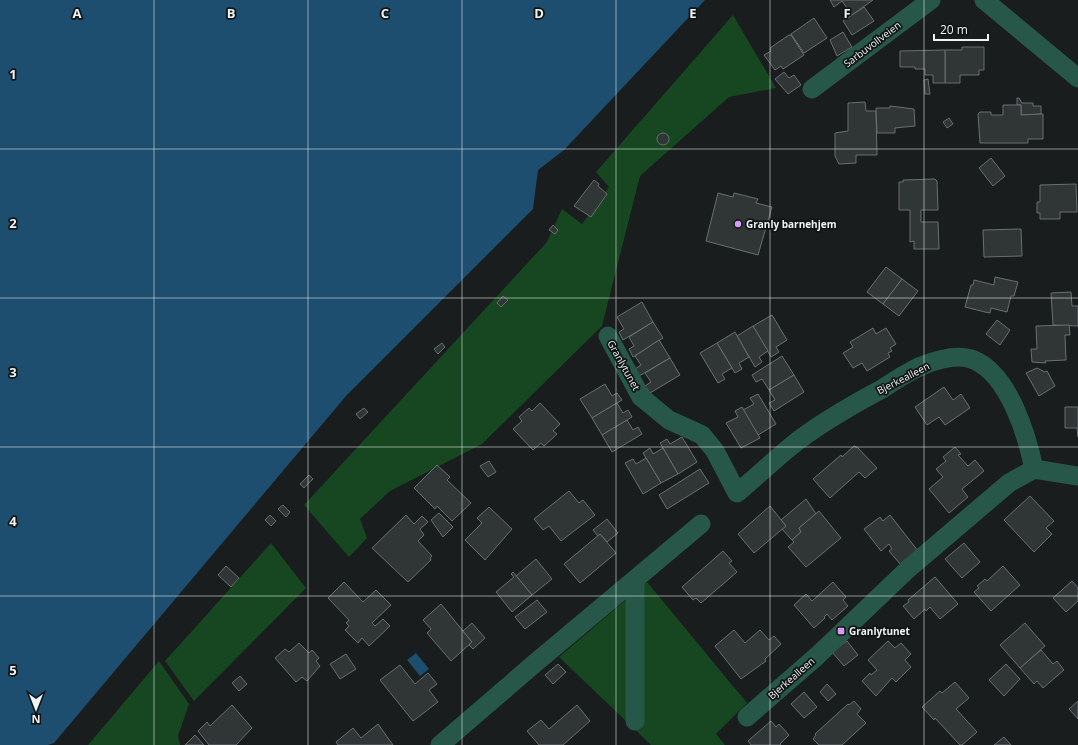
<svg xmlns="http://www.w3.org/2000/svg" width="1078" height="745" font-family="'Open Sans',sans-serif">
<style>
.green{fill:#164720}
.water{fill:#1d4d6f}
.building{fill:#303536;stroke:#6a6f70}
.lines{fill:none;stroke-linecap:round;stroke-linejoin:round}
.minor{stroke:#275748;stroke-width:19}
.grid{fill:none;stroke:#f0f3f3;stroke-width:1;stroke-opacity:0.55}
.poi-dot{fill:#db99f6;stroke:#101414;stroke-width:1.5}
.labels{text-anchor:middle;stroke-width:3.5;stroke-linejoin:round;paint-order:stroke}
.street-label{font-size:10px;fill:#f0f3f3;stroke:#101414}
.poi-label{font-size:10px;font-weight:bold;fill:#f0f3f3;stroke:#101414;text-anchor:start}
.grid-label{font-size:13px;text-anchor:middle;font-weight:bold;fill:#f0f3f3;stroke:#101414;stroke-width:3.5;stroke-linejoin:round;paint-order:stroke}
</style>
<rect width="100%" height="100%" fill="#191d1d"/>
<g class="green">
<polygon points="733,15 776,88 729,97 640,176 602,326 482,444 390,491 360,519 367,538 349,557 304,505 547,242 562,209 582,224 609,187 596,172"/>
<polygon points="271,543 306,588 194,701 165,661"/>
<polygon points="647,582 747,703 716,734 725,745 651,745 559,657"/>
<polygon points="159,661 189,704 178,736 180,745 88,745"/>
</g>
<g class="water">
<polygon points="0,0 705,0 564,150 538,170 533,209 346,396 54,743 48,745 0,745"/>
<polygon points="416,653 429,669 420,676 407,660"/>
</g>
<g class="building">
<polygon points="830,0 873,0 852,15 842,1 834,7"/>
<polygon points="864,7 874,21 852,35 843,21"/>
<polygon points="814,18 827,38 804,53 791,34"/>
<polygon points="843,32 852,47 837,56 830,40"/>
<polygon points="789,35 791,35 804,55 783,69 781,66 775,70 764,55 771,51 770,48"/>
<polygon points="962,47 984,47 984,70 979,70 979,75 960,75 960,83 945,83 945,50 962,50"/>
<polygon points="945,50 945,83 933,83 933,75 925,75 925,69 915,69 915,67 900,67 900,51"/>
<polygon points="784,72 789,78 794,75 801,85 788,94 775,79"/>
<polygon points="928,79 930,94 925,94 924,80"/>
<polygon points="1017,98 1019,98 1022,103 1033,103 1033,106 1041,106 1041,114 1021,115 1021,105 1017,105"/>
<polygon points="865,102 866,111 876,111 877,155 856,155 856,163 839,164 835,156 835,133 848,131 848,103"/>
<polygon points="1003,105 1021,105 1021,115 1043,114 1043,139 1028,139 1028,143 980,143 978,114 980,112 991,112 991,115 1003,115"/>
<polygon points="890,106 914,109 915,126 895,128 895,133 877,133 876,108 890,108"/>
<polygon points="949,118 953,124 947,128 943,122"/>
<circle cx="663" cy="139" r="6"/>
<polygon points="991,158 1005,176 993,186 979,168"/>
<polygon points="935,179 937,181 938,210 921,210 921,222 938,222 939,249 914,249 914,241 910,242 910,210 899,210 899,182 903,182 903,180"/>
<polygon points="594,180 599,184 598,186 607,194 591,217 574,206"/>
<polygon points="1076,184 1077,212 1060,212 1060,219 1040,219 1040,213 1037,213 1037,202 1040,202 1040,185"/>
<polygon points="718,193 733,197 734,193 758,199 756,203 772,207 758,255 706,241"/>
<polygon points="553,225 558,230 555,234 549,230"/>
<polygon points="1021,229 1022,256 984,257 983,230"/>
<polygon points="886,267 902,279 883,304 867,292"/>
<polygon points="995,277 1018,282 1014,296 1011,296 1007,312 991,308 990,313 985,312 965,307 971,285 973,285 974,280 994,285"/>
<polygon points="902,279 918,291 899,316 883,304"/>
<polygon points="1071,292 1072,306 1078,306 1078,326 1053,325 1051,293"/>
<polygon points="503,296 508,300 501,307 497,303"/>
<polygon points="642,302 653,322 623,340 619,332 624,329 617,317"/>
<polygon points="772,315 787,340 776,347 779,352 771,357 753,326"/>
<polygon points="997,320 1010,330 1000,345 986,334"/>
<polygon points="653,322 663,338 633,357 629,349 634,346 629,337"/>
<polygon points="1069,325 1070,335 1065,335 1066,360 1045,361 1046,363 1032,362 1031,349 1037,349 1036,326"/>
<polygon points="753,326 768,351 759,357 762,362 755,367 737,336"/>
<polygon points="873,328 876,334 886,328 896,344 890,348 892,351 888,353 890,357 867,371 862,363 853,368 843,353 853,347 850,342"/>
<polygon points="735,332 749,357 739,363 742,369 735,373 717,343"/>
<polygon points="659,340 670,358 639,376 635,369 641,365 635,356"/>
<polygon points="442,343 445,347 438,354 434,349"/>
<polygon points="717,343 732,368 722,374 725,379 718,383 700,353"/>
<polygon points="782,356 794,375 769,390 762,379 756,382 752,375"/>
<polygon points="670,358 680,375 650,393 645,386 651,382 645,373"/>
<polygon points="1037,368 1045,372 1047,371 1055,386 1039,396 1026,373"/>
<polygon points="794,375 804,392 774,411 769,403 775,400 769,390"/>
<polygon points="605,384 612,396 617,393 622,400 592,418 580,399"/>
<polygon points="944,387 953,400 961,394 970,408 945,425 939,417 927,425 915,407"/>
<polygon points="758,394 776,424 758,435 743,410 754,404 750,398"/>
<polygon points="540,403 560,424 553,431 557,434 544,446 541,443 533,450 513,429 522,421 519,417 529,408 532,411"/>
<polygon points="617,403 623,413 628,410 632,417 602,435 592,418"/>
<polygon points="742,407 760,438 741,448 726,423 738,417 735,411"/>
<polygon points="1065,407 1078,407 1078,437 1077,428 1065,428"/>
<polygon points="364,408 368,412 360,419 356,414"/>
<polygon points="627,420 633,430 638,427 642,434 612,452 602,435"/>
<polygon points="682,437 697,462 678,474 660,443 667,439 670,444"/>
<polygon points="854,446 857,447 877,468 865,478 859,472 830,498 813,479 841,455 842,457"/>
<polygon points="955,447 961,454 958,455 968,466 975,460 984,471 962,489 968,497 949,513 929,489 943,477 936,469 946,461 943,457"/>
<polygon points="650,448 653,454 663,448 678,474 661,483 643,453"/>
<polygon points="646,458 661,483 643,494 625,463 633,459 636,464"/>
<polygon points="489,461 496,472 488,477 480,466"/>
<polygon points="437,465 450,477 447,480 471,503 452,521 437,506 435,509 414,488"/>
<polygon points="700,469 709,483 667,509 659,495"/>
<polygon points="309,475 313,479 304,488 300,484"/>
<polygon points="569,491 579,503 583,500 595,515 561,541 549,526 543,530 534,519"/>
<polygon points="1030,496 1054,521 1046,528 1052,534 1034,552 1004,520"/>
<polygon points="806,499 816,514 799,528 801,532 792,540 782,529 786,526 781,520"/>
<polygon points="283,505 290,512 286,517 278,509"/>
<polygon points="770,506 786,526 754,553 738,534"/>
<polygon points="489,507 512,529 485,560 465,540 482,523 477,518"/>
<polygon points="819,511 841,538 806,567 788,547 794,542 792,540 801,532 799,528"/>
<polygon points="439,513 453,527 443,537 431,520"/>
<polygon points="270,515 276,521 271,526 265,520"/>
<polygon points="406,515 414,524 422,516 428,522 420,529 424,535 418,541 432,556 430,558 431,560 408,582 372,548"/>
<polygon points="890,515 918,551 901,565 889,551 892,549 889,544 881,551 864,529 880,517 883,521"/>
<polygon points="607,519 618,533 607,542 600,534 598,536 593,530"/>
<polygon points="600,534 616,553 580,583 564,564"/>
<polygon points="964,543 980,562 962,578 945,559"/>
<polygon points="723,551 732,561 729,563 737,572 701,603 696,598 693,600 682,587"/>
<polygon points="536,559 552,579 532,595 516,576"/>
<polygon points="226,566 239,578 231,587 218,575"/>
<polygon points="1003,566 1020,585 991,611 974,592 979,588 977,586 985,579 987,581"/>
<polygon points="513,572 532,595 512,612 496,592 514,577 511,574"/>
<polygon points="935,577 958,604 940,619 930,607 926,611 925,609 914,619 903,606 909,602 908,600"/>
<polygon points="1072,581 1078,588 1078,601 1066,612 1053,598"/>
<polygon points="344,582 363,602 376,590 391,605 372,623 375,626 383,619 390,626 369,646 362,638 358,643 345,630 349,626 346,623 349,620 329,599 328,598"/>
<polygon points="833,582 846,597 843,600 848,606 832,620 827,614 824,617 825,618 814,628 794,605 806,594 812,601"/>
<polygon points="537,600 547,612 525,629 515,617"/>
<polygon points="441,604 472,642 451,661 427,633 431,629 423,620"/>
<polygon points="472,623 485,638 473,649 469,645 472,642 463,631"/>
<polygon points="1025,623 1045,646 1020,668 1000,645"/>
<polygon points="734,630 745,643 760,630 769,640 774,636 781,644 765,659 766,661 741,679 715,646"/>
<polygon points="847,641 858,655 844,666 832,652"/>
<polygon points="888,641 895,648 901,643 911,654 905,660 911,667 896,682 892,678 876,696 862,681 870,673 871,675 877,670 868,660"/>
<polygon points="299,643 309,653 312,650 319,658 316,661 320,666 307,681 302,677 296,682 275,658 285,649 289,652"/>
<polygon points="1041,650 1053,664 1057,661 1064,670 1043,688 1037,681 1034,684 1020,668"/>
<polygon points="346,654 356,669 340,679 330,664"/>
<polygon points="558,664 566,672 553,684 545,675"/>
<polygon points="1006,664 1020,679 1004,696 989,680"/>
<polygon points="400,665 415,684 428,673 437,684 429,690 438,702 413,721 380,680"/>
<polygon points="240,676 247,684 239,691 232,683"/>
<polygon points="955,682 969,698 956,709 977,732 962,745 960,745 935,718 934,720 922,707 940,691 942,693"/>
<polygon points="827,684 836,694 828,701 820,692"/>
<polygon points="804,692 817,707 804,718 791,704"/>
<polygon points="854,701 861,709 857,714 866,723 842,745 819,745 813,739 816,735 815,734 848,704 849,705"/>
<polygon points="1078,701 1078,719 1069,709"/>
<polygon points="232,705 252,728 236,745 209,745 198,731 207,722 210,726"/>
<polygon points="577,705 590,721 563,745 539,745 527,731 541,720 549,729"/>
<polygon points="771,721 776,727 779,724 789,735 780,744 781,745 751,745 748,741"/>
<polygon points="378,724 393,745 338,745 336,742 353,728 361,738"/>
<polygon points="195,735 204,745 185,745"/>
<polygon points="1004,737 1011,745 994,745"/>
</g>
<g class="lines">
<g class="minor">
<polyline points="984,0 1078,78"/>
<polyline points="812,89 931,0"/>
<path d="M608,336L641,397L669,420L702,435L715,451L737,493C755,478 772,462 790,447C818,424 850,406 882,389C894,381 908,372 921,366C936,360 958,353 974,360C1009,375 1027,435 1034,469"/>
<polyline points="747,717 817,656 908,569 1009,483 1034,469 1078,476"/>
<polyline points="635,721 635,580"/>
<polyline points="440,745 534,664 701,524"/>
</g>
</g>
<path class="grid" d="M154,0V745M308,0V745M462,0V745M616,0V745M770,0V745M924,0V745M0,149H1078M0,298H1078M0,447H1078M0,596H1078"/>
<g class="poi-dot">
<circle cx="738" cy="224" r="4"/>
<rect x="837" y="627" width="8" height="8" rx="2"/>
</g>
<g class="labels">
<g class="street-label">
<text transform="translate(872 44) rotate(-37)" y="4">Sarbuvollveien</text>
<text transform="translate(624 365) rotate(61)" y="4">Granlytunet</text>
<text transform="translate(903 378) rotate(-27)" y="4">Bjerkealleen</text>
<text transform="translate(791 678) rotate(-41)" y="4">Bjerkealleen</text>
</g>
<g class="poi-label">
<text x="746" y="228">Granly barnehjem</text>
<text x="849" y="635">Granlytunet</text>
</g>
</g>
<g class="grid-label">
<text x="77" y="18">A</text>
<text x="231" y="18">B</text>
<text x="385" y="18">C</text>
<text x="539" y="18">D</text>
<text x="693" y="18">E</text>
<text x="847" y="18">F</text>
<text x="13" y="79">1</text>
<text x="13" y="228">2</text>
<text x="13" y="377">3</text>
<text x="13" y="526">4</text>
<text x="13" y="675">5</text>
</g>
<g transform="translate(36 709) rotate(180)" stroke="#101414" stroke-width="3" paint-order="stroke">
<path d="M0-3L7 15L0 10L-7 15Z" fill="#f0f3f3"/>
<text y="-6" font-size="11" font-weight="bold" text-anchor="middle" fill="#f0f3f3">N</text>
</g>
<path d="M934 34v6h54v-6" fill="none" stroke="#f0f3f3" stroke-width="2"/>
<text x="940" y="34" font-size="12" fill="#f0f3f3" stroke="#101414" stroke-width="3" paint-order="stroke">20 m</text>
</svg>
